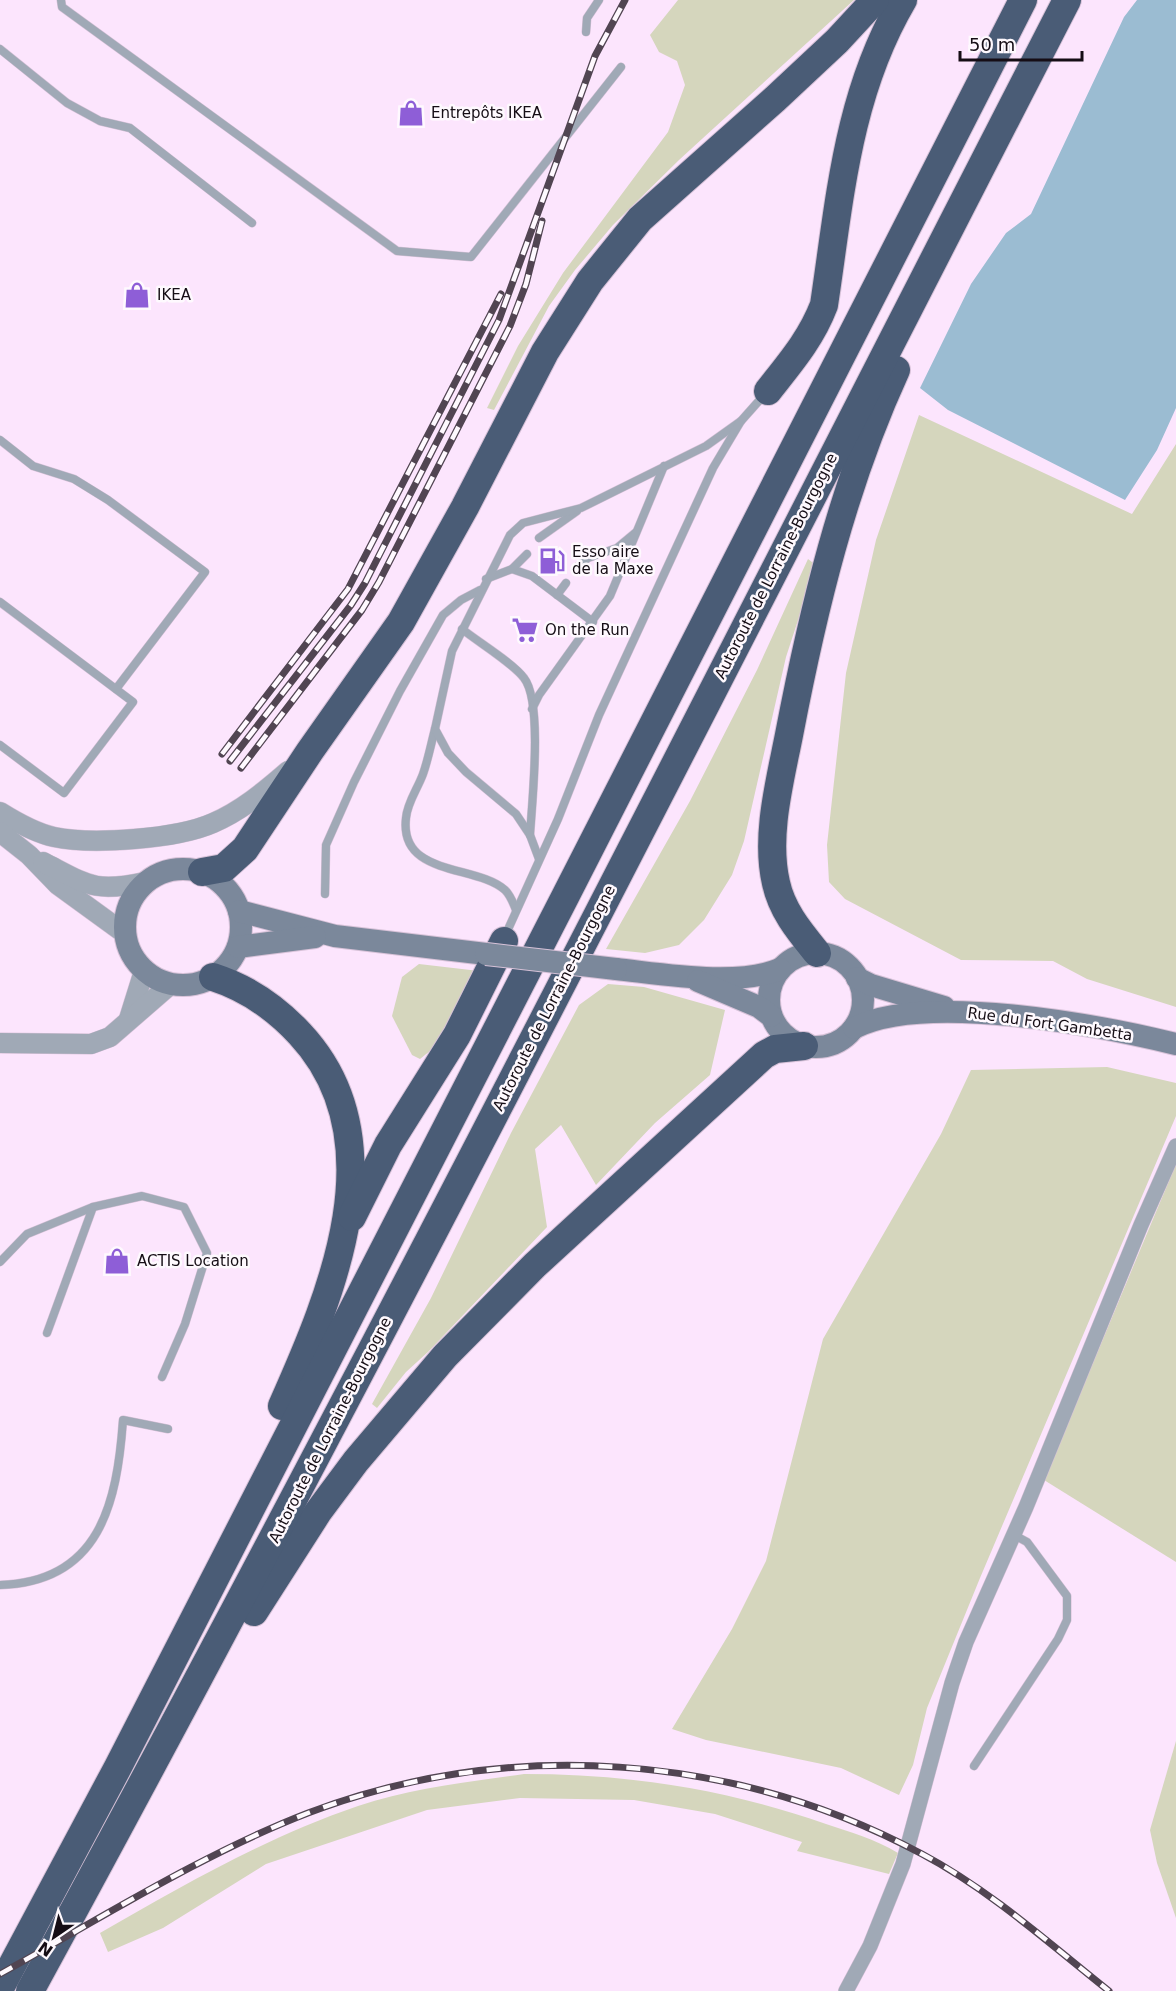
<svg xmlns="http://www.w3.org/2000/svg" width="1176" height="1991" font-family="'DejaVu Sans',sans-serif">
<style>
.green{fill:#d5d6bd}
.water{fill:#9bbcd2}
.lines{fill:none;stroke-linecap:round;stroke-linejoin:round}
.service-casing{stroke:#d7c2d8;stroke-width:9}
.minor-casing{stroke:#d7c2d8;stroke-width:16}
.tertiary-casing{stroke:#d7c2d8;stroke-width:21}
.secondary-casing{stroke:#d7c2d8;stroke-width:24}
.motorway-casing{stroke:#d7c2d8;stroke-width:30}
.service{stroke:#a0a9b6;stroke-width:8}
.minor{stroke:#a0a9b6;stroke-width:15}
.tertiary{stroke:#a0a9b6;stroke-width:20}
.secondary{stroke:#7b889b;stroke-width:22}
.motorway{stroke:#4a5c76;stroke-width:28}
.rail-casing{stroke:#514552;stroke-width:7}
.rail{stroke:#fef9fe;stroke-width:4.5;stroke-dasharray:14;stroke-linecap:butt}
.secondary-bridge-casing{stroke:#d7c2d8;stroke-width:24;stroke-linecap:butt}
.secondary-bridge{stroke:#7b889b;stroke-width:22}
.labels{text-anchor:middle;stroke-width:5;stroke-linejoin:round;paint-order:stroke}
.poi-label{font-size:15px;fill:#150d15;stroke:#fef9fe;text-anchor:start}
.street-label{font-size:15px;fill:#150d15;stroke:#fef9fe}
</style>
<rect width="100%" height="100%" fill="#fce5fd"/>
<g class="green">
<polygon points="678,0 854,0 679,160 613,225 575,270 549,306 494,410 487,408 518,346 563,273 668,132 685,85 677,61 659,52 650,35"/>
<polygon points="919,415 1132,514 1176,444 1176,1007 1087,979 1053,961 961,960 845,899 829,882 827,845 846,673 876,540"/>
<polygon points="808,559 816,565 786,657 744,841 732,875 704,920 679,945 645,953 606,949 690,801 757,670"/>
<polygon points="419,964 479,971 441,1042 420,1059 412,1055 392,1016 402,977"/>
<polygon points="608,984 644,987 725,1010 710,1075 655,1123 596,1185 561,1125 535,1149 547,1227 428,1352 406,1372 377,1408 372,1404 431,1298 511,1133 579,1005"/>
<polygon points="1107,1067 1176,1083 1176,1116 980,1578 927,1708 913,1765 899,1795 841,1768 706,1740 672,1729 732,1629 766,1561 823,1339 941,1134 971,1070"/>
<polygon points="1176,1164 1176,1562 1044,1480"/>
<polygon points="1176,1741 1176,1918 1157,1863 1150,1830"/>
<path d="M524,1774C629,1774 726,1789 826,1824C850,1832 875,1839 898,1853L889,1874L797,1851L802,1842L715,1814L634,1800L520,1798L427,1810L266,1864L163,1928L108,1952L100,1933C183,1885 267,1837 358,1806C412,1788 468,1782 524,1774Z"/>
</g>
<polygon class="water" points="1137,0 1176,0 1176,408 1157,450 1125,500 948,410 920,388 971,284 1006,233 1031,214 1124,17"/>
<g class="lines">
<g class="service-casing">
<g id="service">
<polyline points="61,0 62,7 397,251 471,257 621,67"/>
<polyline points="586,32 587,18 599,0"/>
<polyline points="0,49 67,103 100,121 130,128 252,223"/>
<polyline points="0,440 33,466 74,479 108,500 205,572 116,689"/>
<polyline points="539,538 577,511"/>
<polyline points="577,567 588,558 617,548 635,533"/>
<polyline points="512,569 532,576 593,622"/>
<polyline points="486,579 512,569 527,554"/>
<polyline points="557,595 566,583"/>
<polyline points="0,602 133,702 64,793 0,745"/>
<path d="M462,629C478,642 513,663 524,678C543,702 532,802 530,835"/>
<polyline points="532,709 539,695 610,596 664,466"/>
<path d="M435,729C431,744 428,760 423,774C418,788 407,803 406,818C399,877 476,864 505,890C511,896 513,903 516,910"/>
<polyline points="539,859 530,835 516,814 466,772 448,753 435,729 452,651 510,535 523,523 581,508 706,446 741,421"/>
<polyline points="325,894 326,845 354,782 400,691 443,615 461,600 480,590"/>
<polyline points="505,936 558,819 599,715 713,468 741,421 765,394"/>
<polyline points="0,1262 27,1234 93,1207 142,1196 184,1207 207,1253 185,1324 162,1377"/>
<polyline points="47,1333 93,1207"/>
<path d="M0,1585C100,1582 117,1503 123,1420L168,1429"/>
<polyline points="974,1766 1058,1639 1067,1620 1067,1596 1027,1542 1014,1535"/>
</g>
</g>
<g class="minor-casing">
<polyline id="minor" points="846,1991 870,1946 903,1864 952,1683 966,1642 1026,1507 1141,1225 1176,1146"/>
</g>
<g class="tertiary-casing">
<g id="tertiary">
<path d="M0,812C16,822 35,833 54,837C92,845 177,839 213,823C241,811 265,791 288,771"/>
<polyline points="0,832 29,855 58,885 124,933"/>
<path d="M43,862C88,885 94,893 145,882"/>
<polyline points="129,1019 144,971"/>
<polyline points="0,1043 91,1044 110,1037 171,984"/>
</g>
</g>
<g class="secondary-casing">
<g id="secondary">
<circle cx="183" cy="927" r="58"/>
<polyline points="239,911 335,936 486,954"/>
<polyline points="238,947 315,937"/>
<circle cx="816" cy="1000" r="47"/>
<path d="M616,969C663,974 737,987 780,969"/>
<polyline points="857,978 871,985 944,1007"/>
<polyline points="698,981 759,1007 771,1016"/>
<path d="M854,1028C925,992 1098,1025 1176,1044"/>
</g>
</g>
<g class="motorway-casing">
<g id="motorway">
<path d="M768,391C790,363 811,339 824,305C840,199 847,95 903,0"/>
<polyline points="202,872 224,868 245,849 310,751 401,622 465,507 545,352 590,281 640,219 775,99 837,41 875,0"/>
<path d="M817,953C800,932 782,911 776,883C765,836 780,781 789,735C813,610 843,485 896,370"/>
<path d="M213,977C247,988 276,1008 300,1034C398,1139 332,1294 282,1406"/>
<polyline points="352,1217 388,1145 457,1035 504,941"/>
<polyline points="254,1612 318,1512 356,1461 445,1356 535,1265 764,1055 775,1049 804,1046"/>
<polyline points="0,1988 118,1767 566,895 1023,0"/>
<path d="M30,1991C388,1334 725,665 1067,0"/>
</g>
</g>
<use href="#service" class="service"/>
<use href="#minor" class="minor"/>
<use href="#tertiary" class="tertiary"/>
<use href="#secondary" class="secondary"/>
<use href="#motorway" class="motorway"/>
<g class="rail-casing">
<g id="rail">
<polyline points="222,754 348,589 501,294"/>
<polyline points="230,761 351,605 365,583 499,320 595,56 625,0"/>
<polyline points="241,768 362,610 379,582 510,326 526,284 542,221"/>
<path d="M0,1974C98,1920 204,1853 308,1813C508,1737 734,1753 922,1854C990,1890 1050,1944 1109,1991"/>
</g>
</g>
<use href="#rail" class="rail"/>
<g class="secondary-bridge-casing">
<polyline id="secondary-bridge" points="486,954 616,969"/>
</g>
<use href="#secondary-bridge" class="secondary-bridge"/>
</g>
<defs>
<g id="shop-bare" transform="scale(2.07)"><path d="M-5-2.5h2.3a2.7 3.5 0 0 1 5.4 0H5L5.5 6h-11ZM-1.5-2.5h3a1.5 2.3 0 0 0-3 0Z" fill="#8e5ed7" stroke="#fef9fe" stroke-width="2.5" paint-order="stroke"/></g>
<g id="fuel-bare" transform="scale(2.07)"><path d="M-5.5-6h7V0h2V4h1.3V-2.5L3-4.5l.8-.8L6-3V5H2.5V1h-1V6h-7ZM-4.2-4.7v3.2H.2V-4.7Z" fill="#8e5ed7" stroke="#fef9fe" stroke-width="2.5" paint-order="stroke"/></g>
<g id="supermarket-bare" transform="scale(2.07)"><path d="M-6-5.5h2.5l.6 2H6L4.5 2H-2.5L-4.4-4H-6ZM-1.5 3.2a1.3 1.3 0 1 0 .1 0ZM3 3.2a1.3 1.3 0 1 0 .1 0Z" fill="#8e5ed7" stroke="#fef9fe" stroke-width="2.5" paint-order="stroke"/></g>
</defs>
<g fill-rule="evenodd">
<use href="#shop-bare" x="411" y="113"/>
<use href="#shop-bare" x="137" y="295"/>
<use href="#fuel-bare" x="552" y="561"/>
<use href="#supermarket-bare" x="525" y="630"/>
<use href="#shop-bare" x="117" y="1261"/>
</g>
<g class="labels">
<g class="poi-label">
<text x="431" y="118">Entrepôts IKEA</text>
<text x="157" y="300">IKEA</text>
<text x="572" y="557">Esso aire<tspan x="572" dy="17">de la Maxe</tspan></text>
<text x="545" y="635">On the Run</text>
<text x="137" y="1266">ACTIS Location</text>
</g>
<g class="street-label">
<text transform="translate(776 566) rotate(-63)" y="5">Autoroute de Lorraine-Bourgogne</text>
<text transform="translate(554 998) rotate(-63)" y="5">Autoroute de Lorraine-Bourgogne</text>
<text transform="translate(1050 1024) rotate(8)" y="5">Rue du Fort Gambetta</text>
<text transform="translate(330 1430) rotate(-63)" y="5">Autoroute de Lorraine-Bourgogne</text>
</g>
</g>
<g transform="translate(54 1937) rotate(215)" stroke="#fef9fe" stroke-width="4.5" paint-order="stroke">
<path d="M0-4.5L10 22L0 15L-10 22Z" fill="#150d15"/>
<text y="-9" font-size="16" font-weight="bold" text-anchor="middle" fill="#150d15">N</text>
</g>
<path d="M960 51v9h122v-9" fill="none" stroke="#150d15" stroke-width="3"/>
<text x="969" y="51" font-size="18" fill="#150d15" stroke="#fef9fe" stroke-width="4.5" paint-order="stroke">50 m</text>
</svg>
